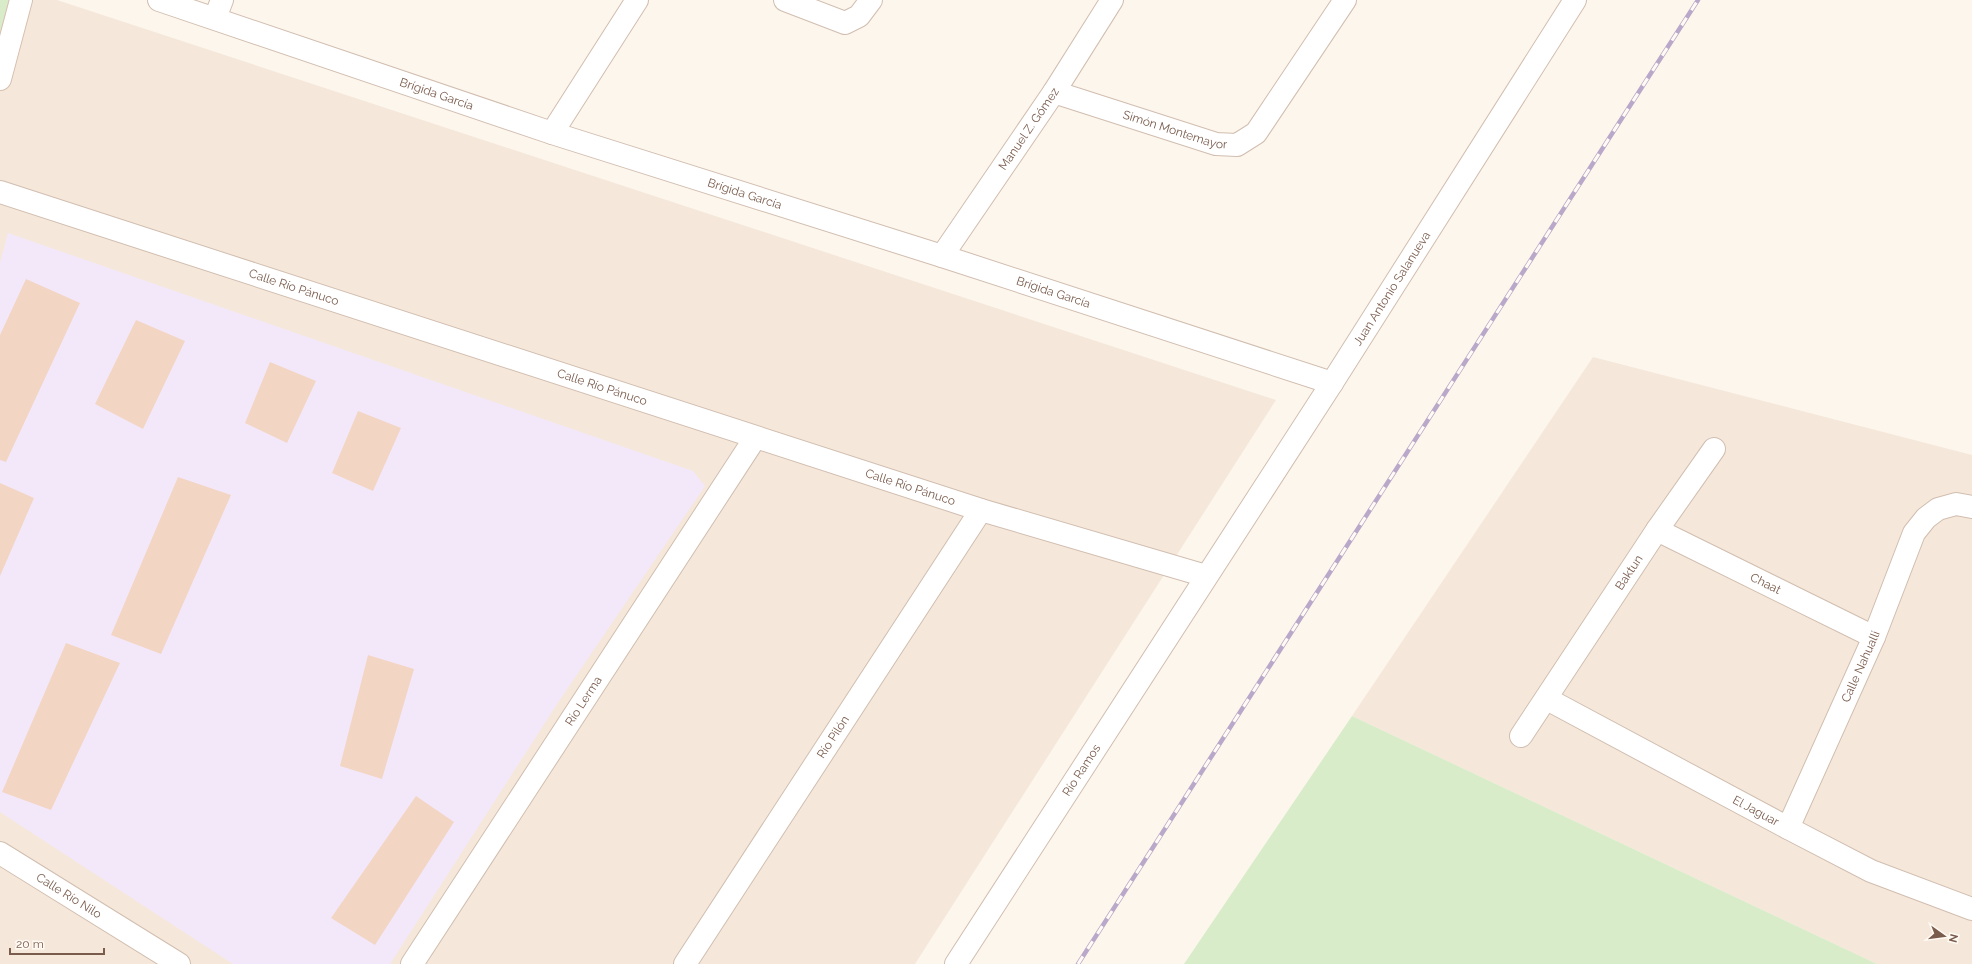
<svg xmlns="http://www.w3.org/2000/svg" width="1972" height="964" font-family="Raleway,sans-serif">
<style>
.residential{fill:#f5e8da}
.education{fill:#f3e8fa}
.green{fill:#d8ecc9}
.building{fill:#f3d5c3}
.lines{fill:none;stroke-linecap:round;stroke-linejoin:round}
.street-casing{stroke:#d1beb0;stroke-width:24}
.secondary-casing{stroke:#d6c0b0;stroke-width:24}
.street{stroke:#fff;stroke-width:22}
.secondary{stroke:#fff;stroke-width:22}
.rail-casing{stroke:#b9a8c9;stroke-width:4.5}
.rail{stroke:#fffaf3;stroke-width:3;stroke-dasharray:9;stroke-linecap:butt}
.labels{text-anchor:middle;stroke-width:3.5;stroke-linejoin:round;paint-order:stroke}
.street-label{font-size:12px;fill:#7a5c4d;stroke:#fffaf3}
</style>
<rect width="100%" height="100%" fill="#fdf6ec"/>
<g class="residential">
<polygon points="0,0 57,0 1276,400 915,964 0,964"/>
<polygon points="1593,357 1972,455 1972,964 1877,964 1352,716"/>
</g>
<polygon class="education" points="8,233 693,471 705,486 559,701 390,964 233,964 0,812 0,263"/>
<g class="green">
<polygon points="0,0 21,0 0,79"/>
<polygon points="1352,716 1877,964 1184,964"/>
</g>
<g class="building">
<polygon points="26,279 80,303 6,462 0,460 0,335"/>
<polygon points="136,320 185,341 143,429 95,404"/>
<polygon points="270,362 316,381 287,443 245,423"/>
<polygon points="358,411 401,428 373,491 332,473"/>
<polygon points="178,477 231,495 161,654 111,635"/>
<polygon points="0,483 34,498 0,576"/>
<polygon points="66,643 120,663 51,810 2,792"/>
<polygon points="368,655 414,669 382,779 340,766"/>
<polygon points="416,796 454,822 375,945 331,918"/>
</g>
<g class="lines">
<g class="street-casing">
<g id="street">
<path id="s1" d="M159,0L552,133L942,256L1332,383"/>
<polyline points="785,0 845,23 859,16 871,0"/>
<polyline points="215,18 222,0"/>
<path id="s2" d="M1054,92L1216,144L1237,145L1256,133L1345,0"/>
<polyline points="552,133 637,0"/>
<path id="s3" d="M0,192L981,510L1206,576"/>
<path id="s4" d="M942,256L1054,92L1112,0"/>
<path id="s5" d="M1657,530L1874,637"/>
<path id="s6" d="M1547,699L1788,828L1871,871L1972,909"/>
<path id="s7" d="M1521,736L1657,530L1714,449"/>
<path id="s8" d="M1788,828L1874,637L1914,533L1926,518L1938,509L1956,504L1972,507"/>
<path id="s9" d="M0,853L179,964"/>
<path id="s10" d="M412,964L755,438"/>
<path id="s11" d="M685,964L981,510"/>
<path id="s12" d="M956,964L1332,383L1575,0"/>
</g>
</g>
<g class="secondary-casing">
<polyline id="secondary" points="0,79 21,0"/>
</g>
<use href="#street" class="street"/>
<use href="#secondary" class="secondary"/>
<g class="rail-casing">
<polyline id="rail" points="1078,964 1698,0"/>
</g>
<use href="#rail" class="rail"/>
</g>
<g class="labels">
<g class="street-label">
<text dy="4" stroke="none"><textPath href="#s1" startOffset="293">Brígida García</textPath></text>
<text dy="4" stroke="none"><textPath href="#s4" startOffset="154">Manuel Z. Gómez</textPath></text>
<text dy="4" stroke="none"><textPath href="#s2" startOffset="127">Simón Montemayor</textPath></text>
<text dy="4" stroke="none"><textPath href="#s1" startOffset="617">Brígida García</textPath></text>
<text dy="4" stroke="none"><textPath href="#s3" startOffset="309">Calle Río Pánuco</textPath></text>
<text dy="4" stroke="none"><textPath href="#s12" startOffset="804">Juan Antonio Salanueva</textPath></text>
<text dy="4" stroke="none"><textPath href="#s1" startOffset="941">Brígida García</textPath></text>
<text dy="4" stroke="none"><textPath href="#s3" startOffset="633">Calle Río Pánuco</textPath></text>
<text dy="4" stroke="none"><textPath href="#s3" startOffset="957">Calle Río Pánuco</textPath></text>
<text dy="4" stroke="none"><textPath href="#s7" startOffset="196">Baktun</textPath></text>
<text dy="4" stroke="none"><textPath href="#s5" startOffset="121">Chaat</textPath></text>
<text dy="4" stroke="none"><textPath href="#s8" startOffset="177">Calle Nahualli</textPath></text>
<text dy="4" stroke="none"><textPath href="#s10" startOffset="314">Río Lerma</textPath></text>
<text dy="4" stroke="none"><textPath href="#s11" startOffset="271">Río Pilón</textPath></text>
<text dy="4" stroke="none"><textPath href="#s12" startOffset="231">Río Ramos</textPath></text>
<text dy="4" stroke="none"><textPath href="#s6" startOffset="237">El Jaguar</textPath></text>
<text dy="4" stroke="none"><textPath href="#s9" startOffset="81">Calle Río Nilo</textPath></text>
</g>
</g>
<g transform="translate(1944 936) rotate(104)" stroke="#fffaf3" stroke-width="3" paint-order="stroke">
<path d="M0-3L7 15L0 10L-7 15Z" fill="#7a5c4d"/>
<text y="-6" font-size="11" font-weight="bold" text-anchor="middle" fill="#7a5c4d">N</text>
</g>
<path d="M10 948v6h94v-6" fill="none" stroke="#7a5c4d" stroke-width="2"/>
<text x="16" y="948" font-size="12" fill="#7a5c4d" stroke="#fffaf3" stroke-width="3" paint-order="stroke">20 m</text>
</svg>
